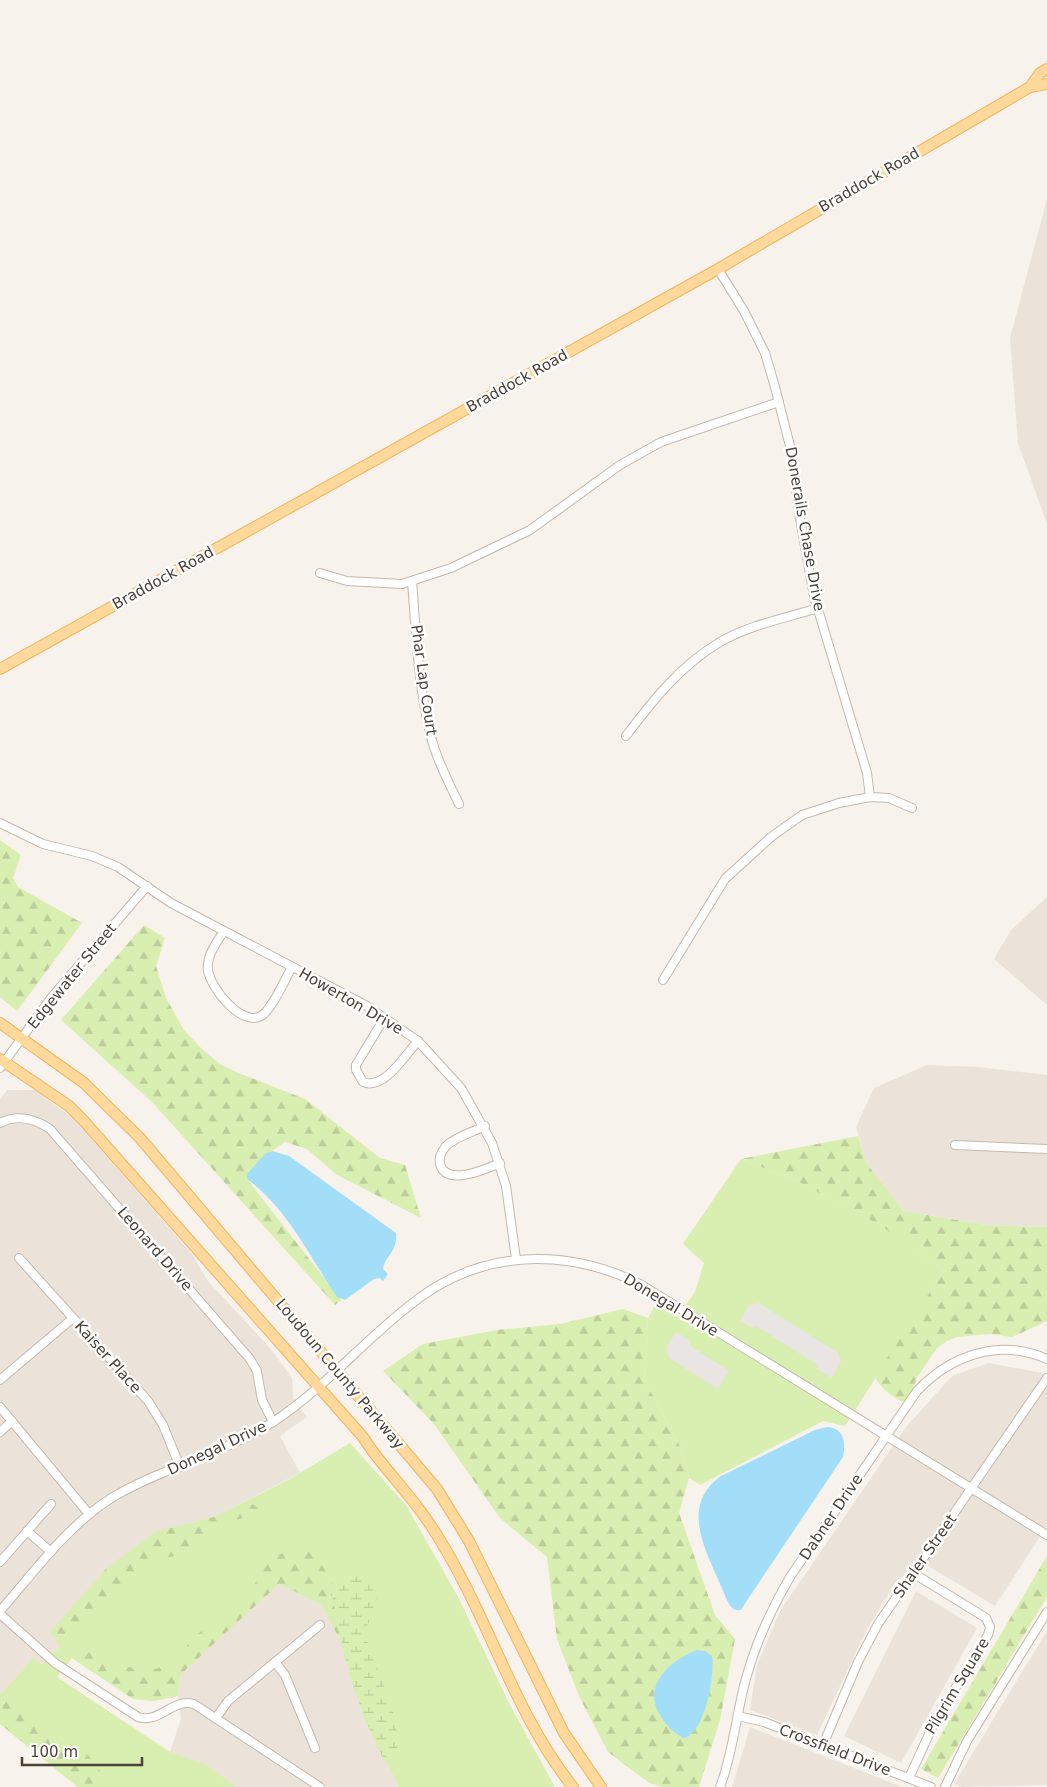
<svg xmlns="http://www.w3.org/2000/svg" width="1047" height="1787" font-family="'DejaVu Sans',sans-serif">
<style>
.residential{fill:#ebe3d9}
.green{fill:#d9eeb1}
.forest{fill:url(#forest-firs)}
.wetland{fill:url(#wetland-marsh)}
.parking{fill:#e8e5e2}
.water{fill:#a3def8}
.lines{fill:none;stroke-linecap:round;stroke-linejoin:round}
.minor-casing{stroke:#c4b9ac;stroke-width:10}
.major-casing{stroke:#f0b560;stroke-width:12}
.minor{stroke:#fff;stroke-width:8}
.major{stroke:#ffd89c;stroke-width:10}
.labels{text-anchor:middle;stroke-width:5;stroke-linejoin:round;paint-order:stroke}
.street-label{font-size:15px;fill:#4c4237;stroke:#fff}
</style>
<defs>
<pattern id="forest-firs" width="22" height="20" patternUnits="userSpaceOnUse" patternTransform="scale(1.25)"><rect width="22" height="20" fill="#d9eeb1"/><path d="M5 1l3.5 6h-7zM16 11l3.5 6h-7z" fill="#bccd99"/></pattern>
<pattern id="wetland-marsh" width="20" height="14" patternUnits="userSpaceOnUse" patternTransform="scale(1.25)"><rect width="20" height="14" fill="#d9eeb1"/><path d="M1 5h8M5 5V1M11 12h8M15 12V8" fill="none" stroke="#bccd99"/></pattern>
</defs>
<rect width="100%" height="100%" fill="#f7f2eb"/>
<g class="residential">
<polygon points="1047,199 1047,524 1018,443 1010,338"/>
<polygon points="1047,897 1047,1005 994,959 1011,930"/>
<polygon points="927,1065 978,1067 1047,1075 1047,1227 986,1225 904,1211 867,1164 856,1127 874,1088"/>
<polygon points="7,1090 35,1090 73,1118 192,1254 207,1280 270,1348 292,1378 293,1398 307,1417 280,1436 300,1473 214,1517 155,1532 50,1632 60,1646 41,1664 33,1658 0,1695 0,1100"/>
<polygon points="989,1363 1047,1374 1047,1526 995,1606 921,1562 895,1583 865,1633 817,1735 750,1710 757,1665 780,1611 906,1427 952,1376"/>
<polygon points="279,1584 321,1604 341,1642 364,1720 399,1787 235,1787 170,1752 181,1719 178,1696 181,1674"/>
<polygon points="916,1591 977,1628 901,1763 844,1736"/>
<polygon points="1047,1631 1047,1785 961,1787 954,1784"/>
<polygon points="750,1727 902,1787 732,1787"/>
</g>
<g class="green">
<polygon points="741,1159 799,1182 881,1225 944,1270 845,1426 823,1421 700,1485 689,1478 682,1450 644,1379 648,1318 656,1303 677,1317 695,1292 704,1263 683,1244"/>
<polygon points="350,1443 406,1505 458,1597 511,1707 555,1787 399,1787 364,1720 341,1642 321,1604 279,1584 181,1674 155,1701 133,1699 72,1658 57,1677 170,1752 205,1764 236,1787 78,1787 0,1724 0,1695 33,1658 42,1664 60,1646 50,1632 106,1569 155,1532 214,1517 288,1480"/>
</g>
<g class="forest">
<polygon points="0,840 21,855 13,878 18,887 82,923 17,1011 0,997"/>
<polygon points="144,925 165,938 156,966 166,998 184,1030 201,1048 220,1064 236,1072 305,1099 380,1158 405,1165 421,1218 337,1175 307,1149 285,1142 272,1151 247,1179 341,1300 335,1305 152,1102 61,1020"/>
<path d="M858,1136L867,1164L904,1211L986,1225L1047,1227V1321L1012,1337L990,1334L957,1337L947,1341L937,1348L916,1379L909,1404C894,1399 883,1391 875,1377L944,1270L880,1225L799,1182L741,1159Z"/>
<polygon points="623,1309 648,1318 644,1379 682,1450 689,1478 679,1513 715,1615 735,1639 720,1720 699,1787 662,1787 649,1783 608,1752 579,1696 557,1639 547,1557 500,1518 434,1424 383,1371 423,1344 497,1330 560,1324"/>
<polygon points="247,1501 264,1511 233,1521 210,1534 188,1553 160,1559 143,1566 107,1597 60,1646 50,1632 106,1569 155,1532 214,1517"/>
<path d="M289,1550L313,1551L333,1583L329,1589L337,1610L341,1642L321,1604L279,1584L181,1674L178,1696L155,1701L133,1699L72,1658L90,1652C113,1663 146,1678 171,1663C183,1656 187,1642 196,1635C213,1623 227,1623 240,1606C247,1598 269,1560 272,1558C277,1555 284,1553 289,1550Z"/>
<polygon points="1047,1556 1047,1597 938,1778 921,1769"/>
<polygon points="0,1694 24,1713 89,1756 112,1787 78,1787 0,1724"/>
</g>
<path class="wetland" d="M358,1576L376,1587L378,1594L365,1634L392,1708L400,1745L384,1760C365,1722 350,1683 341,1641C336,1621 337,1610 329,1589L333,1583Z"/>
<g class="parking">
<polygon points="759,1303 838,1353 841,1362 832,1378 816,1369 818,1365 756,1326 754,1329 740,1321 749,1305"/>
<polygon points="676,1332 691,1341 689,1345 729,1371 718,1389 669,1358 666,1347"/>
</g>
<g class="water">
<path d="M272,1151L289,1156L396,1233C398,1252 385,1256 383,1269L388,1274L383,1281L380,1278L374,1279L345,1300L337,1297C309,1256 288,1209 247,1179V1174L265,1154Z"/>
<path d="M827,1427C844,1428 846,1442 843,1457L744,1605L741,1610C732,1611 730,1606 726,1598C710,1557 676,1508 721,1476L815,1430Z"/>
<path d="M697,1650L705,1651L712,1656C715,1675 705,1733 684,1738C674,1734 667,1726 661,1717C641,1686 669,1661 697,1650Z"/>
</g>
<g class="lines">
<g class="minor-casing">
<g id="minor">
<polyline points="718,269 744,311 765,353 775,387 791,450 800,518 814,596 867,773 870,797"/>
<polyline points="320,573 347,581 402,584 451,568 530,530 620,465 661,442 779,402"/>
<path d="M412,581C416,631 418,684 430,733C436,758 448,781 459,804"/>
<path d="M626,736C653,700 681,665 720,642C749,625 786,618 818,608"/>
<polyline points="0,823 43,844 92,856 118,867 171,903 367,1006 418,1041 461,1088 492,1143 506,1186 516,1259"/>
<path d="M224,931C217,942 206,956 208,970C210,987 241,1027 261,1016C272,1010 285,979 292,967"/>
<polyline points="663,980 725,879 771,837 802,815 839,803 870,797 889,798 912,808"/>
<path d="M385,1017L356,1065V1070L363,1082C384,1091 405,1055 418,1041"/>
<polyline points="0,1068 51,998 147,886"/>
<path d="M0,1123C18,1114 34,1118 50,1129L250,1359L257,1371L262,1400L273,1422"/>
<path d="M485,1126C473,1132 455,1137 446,1146C442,1151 438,1157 440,1164C446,1187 486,1169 500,1163"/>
<polyline points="955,1145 1047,1149"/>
<polyline points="19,1258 148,1401 163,1425 180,1467"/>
<polyline points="0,1380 73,1318"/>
<polyline points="0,1407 89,1514"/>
<polyline points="0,1432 12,1421"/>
<polyline points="27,1531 51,1552"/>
<polyline points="0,1562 51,1504"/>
<path d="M0,1611C35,1571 68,1525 113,1497C164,1467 223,1454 273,1422C328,1386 369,1334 422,1296C488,1249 569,1249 640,1284L1047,1535"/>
<path d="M0,1614L55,1663L138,1717C160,1724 172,1698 194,1704L320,1787"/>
<polyline points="275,1662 285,1675 315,1748"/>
<polyline points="738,1716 764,1722 931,1787"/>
<polyline points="216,1718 228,1701 320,1625"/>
<polyline points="823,1745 858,1662 878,1624 1047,1378"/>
<polyline points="909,1778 935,1721 988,1635 990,1627 986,1618 913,1573"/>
<path d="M720,1787C734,1751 736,1712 747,1675C757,1640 772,1608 790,1577L917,1391C951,1355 1000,1338 1047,1359"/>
<polyline points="945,1787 967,1741 1047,1612"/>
</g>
</g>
<g class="major-casing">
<g id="major">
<polyline points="1030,87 1047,84"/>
<polyline points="0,669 718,269 1030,87 1040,73 1047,69"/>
<polyline points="0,1023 84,1083 140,1138 437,1489 469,1541 564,1733 601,1787"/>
<path d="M0,1059L69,1106L83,1120L363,1437C379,1463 401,1484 419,1509C436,1531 451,1558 464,1583C500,1653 523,1724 573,1787"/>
</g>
</g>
<use href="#minor" class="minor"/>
<use href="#major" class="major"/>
</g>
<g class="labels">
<g class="street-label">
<text transform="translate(869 180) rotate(-30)" y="5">Braddock Road</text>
<text transform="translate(517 381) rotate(-29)" y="5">Braddock Road</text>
<text transform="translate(805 529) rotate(80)" y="5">Donerails Chase Drive</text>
<text transform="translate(163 578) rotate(-29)" y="5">Braddock Road</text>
<text transform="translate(424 680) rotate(82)" y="5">Phar Lap Court</text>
<text transform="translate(72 976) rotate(-51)" y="5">Edgewater Street</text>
<text transform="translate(351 1001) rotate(30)" y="5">Howerton Drive</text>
<text transform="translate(155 1249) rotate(49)" y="5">Leonard Drive</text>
<text transform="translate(671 1305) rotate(31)" y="5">Donegal Drive</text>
<text transform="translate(108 1357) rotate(48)" y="5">Kaiser Place</text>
<text transform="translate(340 1374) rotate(50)" y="5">Loudoun County Parkway</text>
<text transform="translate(217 1448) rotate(-25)" y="5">Donegal Drive</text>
<text transform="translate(831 1517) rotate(-56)" y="5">Dabner Drive</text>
<text transform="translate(925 1556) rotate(-55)" y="5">Shaler Street</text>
<text transform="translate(957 1686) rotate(-59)" y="5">Pilgrim Square</text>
<text transform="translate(835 1750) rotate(21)" y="5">Crossfield Drive</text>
</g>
</g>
<path d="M22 1757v8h120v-8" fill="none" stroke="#4c4237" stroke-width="2.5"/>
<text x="30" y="1757" font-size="15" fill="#4c4237" stroke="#ffffff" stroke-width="4" paint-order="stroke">100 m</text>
</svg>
